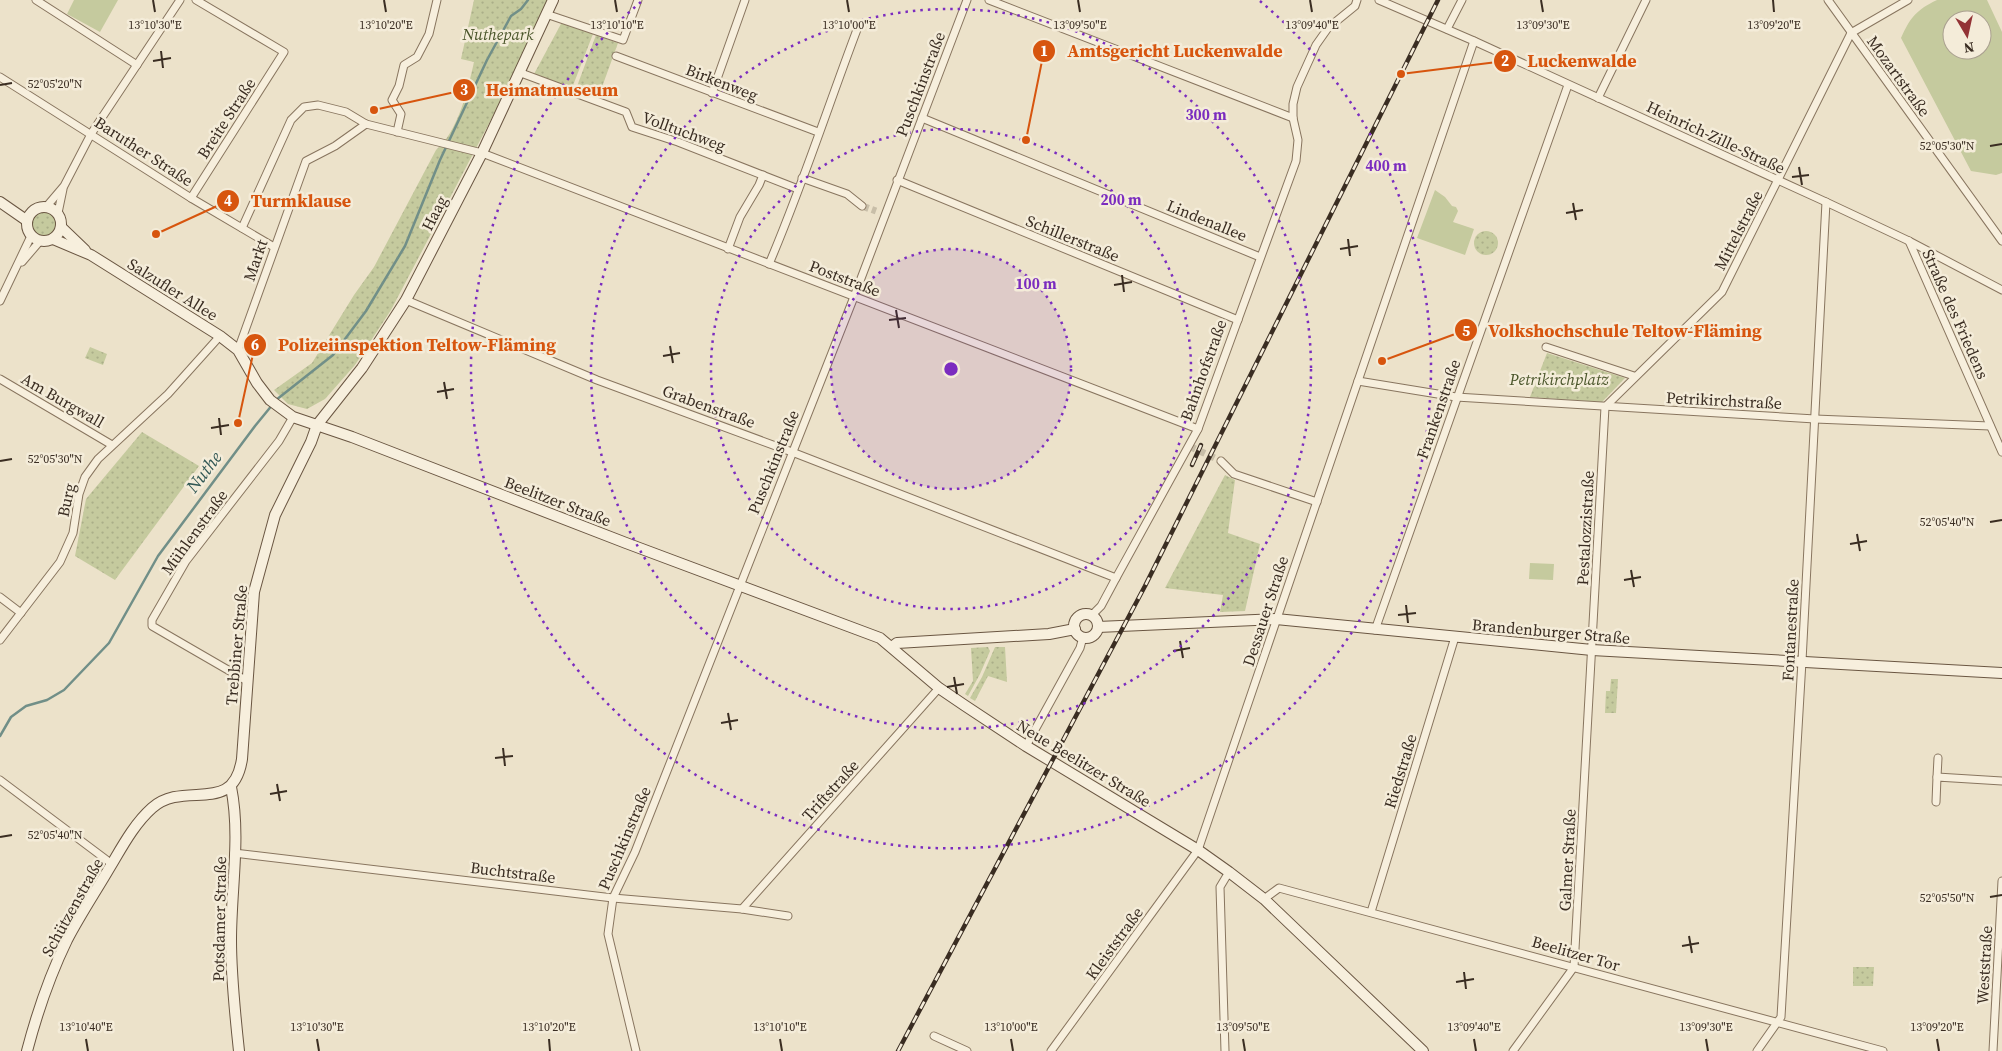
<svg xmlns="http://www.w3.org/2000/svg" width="2002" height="1051" font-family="'Source Serif 4',serif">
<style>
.green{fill:url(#green-dots)}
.pitch{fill:#c5ca9e;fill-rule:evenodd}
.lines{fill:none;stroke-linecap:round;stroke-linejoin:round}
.stream{stroke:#718f88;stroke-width:2.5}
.street-tunnel{stroke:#c8bea8;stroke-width:7;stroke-dasharray:7 3.5;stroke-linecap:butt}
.street-casing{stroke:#88755f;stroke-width:9}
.secondary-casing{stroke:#6a5642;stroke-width:12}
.street{stroke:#f7efdd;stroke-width:7}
.secondary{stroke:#f7efdd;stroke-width:10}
.rail-casing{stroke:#3a2d22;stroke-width:4.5}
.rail{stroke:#f4ecd9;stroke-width:2.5;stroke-dasharray:8;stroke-linecap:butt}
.ticks{fill:none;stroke:#3a2d22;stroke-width:2}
.ring{fill:none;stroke:#7b2cbf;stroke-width:2.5;stroke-dasharray:2.5 5}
.labels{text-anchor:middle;stroke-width:5;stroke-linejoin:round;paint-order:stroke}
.park-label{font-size:16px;font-style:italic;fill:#4a552a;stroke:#f4ecd9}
.street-label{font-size:16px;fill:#3a2d22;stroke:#f4ecd9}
.water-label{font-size:18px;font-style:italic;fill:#325855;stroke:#f4ecd9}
.ticks-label{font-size:12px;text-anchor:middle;fill:#3a2d22;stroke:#f4ecd9;stroke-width:5;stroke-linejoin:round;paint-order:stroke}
.centre{fill:#7b2cbf;stroke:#f4ecd9;stroke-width:2.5}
.ring-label{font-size:15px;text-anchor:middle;font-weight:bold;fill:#7b2cbf;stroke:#f4ecd9;stroke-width:5;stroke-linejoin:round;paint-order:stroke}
.leader{fill:none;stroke:#d7550e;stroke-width:2}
.callout-dot{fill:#d7550e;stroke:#f4ecd9;stroke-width:2}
.mark-label{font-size:15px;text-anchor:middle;font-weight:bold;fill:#fff}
.callout-label{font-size:18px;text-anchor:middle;font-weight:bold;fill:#d7550e;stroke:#f4ecd9;stroke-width:5;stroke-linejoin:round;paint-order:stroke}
</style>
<defs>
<pattern id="green-dots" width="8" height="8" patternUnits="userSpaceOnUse" patternTransform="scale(1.25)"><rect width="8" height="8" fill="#c5ca9e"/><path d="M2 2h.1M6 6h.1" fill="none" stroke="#aaae88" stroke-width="1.8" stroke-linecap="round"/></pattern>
</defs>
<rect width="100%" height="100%" fill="#ece2ca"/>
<g class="green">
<path d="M474,0H547L516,72L391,310L355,365L325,399L307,409L288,404L274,390L312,363L354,295L374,267L436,150C458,132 468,89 474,62L461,59Z"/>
<polygon points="562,22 593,34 572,88 534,74"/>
<polygon points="596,35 618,43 598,98 576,89"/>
<circle cx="44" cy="224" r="13"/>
<circle cx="1486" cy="243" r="12"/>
<polygon points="90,347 107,354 103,365 85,358"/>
<polygon points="1547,353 1625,378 1602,402 1530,397"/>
<polygon points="142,432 199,466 115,580 75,556 86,499"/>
<polygon points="1225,475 1235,480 1228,533 1260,544 1245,611 1220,612 1223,595 1165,588"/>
<polygon points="988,647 990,651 980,674 968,696 965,694 973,681 971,648"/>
<polygon points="995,647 1005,647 1007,682 988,676 975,701 970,698 982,677"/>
<polygon points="1611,679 1618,679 1616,713 1605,713 1606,691 1610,691"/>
<polygon points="1853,967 1874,967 1873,986 1853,986"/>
</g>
<g class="pitch">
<polygon points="74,0 118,0 100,32 67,14"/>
<path d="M1937,0H1987L2002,32V173L1996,175L1971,171L1901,38C1910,18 1916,10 1937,0ZM1952,20H1982V50H1952Z"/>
<polygon points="1435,190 1445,197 1452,206 1456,207 1458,211 1453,222 1474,229 1465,255 1417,238"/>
<polygon points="1530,563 1554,564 1553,580 1529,579"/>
</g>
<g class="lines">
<g class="stream">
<polyline points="276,400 333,355 366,311 405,246 440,160 487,60 511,16 521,9 528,0"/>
<polyline points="0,736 11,717 26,706 47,700 64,690 109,643 158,556 255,426 273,404"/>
</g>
<g class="street-tunnel">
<polyline points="862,206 876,211"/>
<polyline points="1189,446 1221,461"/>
</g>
<g class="street-casing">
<g id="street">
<polyline points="36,0 137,65"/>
<polyline points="989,0 1293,118"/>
<polyline points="1379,0 1474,41 1826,202 1909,241 2002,290"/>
<polyline points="1828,0 2002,241"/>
<polyline points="546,14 623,40 638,0"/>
<polyline points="1447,29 1462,0"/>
<polyline points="1851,33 1908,0"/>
<polyline points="616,56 818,132"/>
<polyline points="521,73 626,112 632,127 678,142 798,189"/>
<polyline points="0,77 191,198 274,247"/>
<polyline points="712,93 745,0"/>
<polyline points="1598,98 1646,0"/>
<polyline points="922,118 1260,257"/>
<polyline points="397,132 401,114 392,100 399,86 404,65 417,57 429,34 437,0"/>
<polyline points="802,178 847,194 862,206"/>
<polyline points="897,180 1238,320"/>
<polyline points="191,198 284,52 196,0"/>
<polyline points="47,206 64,186 91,134 180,0"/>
<polyline points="58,213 63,189"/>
<polyline points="242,228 291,120 304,107 318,105 346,112 366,124 482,153 1198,429"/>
<polyline points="1909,241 2002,452"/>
<polyline points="728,249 740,217 759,185 763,175"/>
<polyline points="22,262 40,241"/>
<path d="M769,264C802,187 828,106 858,27"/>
<polyline points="406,300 597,380 792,452 1116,578"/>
<polyline points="0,301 31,236"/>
<polyline points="1546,347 1634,376"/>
<polyline points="238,350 306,161 335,146 366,124"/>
<polyline points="0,379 112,445"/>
<polyline points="1358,381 1456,397 1815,419 1990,426"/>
<polyline points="1221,461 1234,474 1317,502"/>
<polyline points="0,597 21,613"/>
<polyline points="1092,615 1101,606 1116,578 1198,429 1296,161 1298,140 1293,118 1293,104 1297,87 1316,45 1328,28 1355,6 1357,0"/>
<polyline points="1375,630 1568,85"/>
<polyline points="0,640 60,562 73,533 79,494 85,477 98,459 168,394 220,336"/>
<polyline points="247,681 152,626 152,620 186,561 279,441 293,417"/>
<polyline points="1026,746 1080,648 1083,637"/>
<polyline points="1937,777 1938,758"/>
<polyline points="0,780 112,864"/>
<polyline points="1936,802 1937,777 2002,781"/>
<polyline points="234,853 613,898 742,909 788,916"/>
<polyline points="1264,899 1279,888 1883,1051"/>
<polyline points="742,909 939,688"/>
<polyline points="1371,912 1455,637"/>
<polyline points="934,1036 967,1051"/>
<polyline points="636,1051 608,934 613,898 635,852 852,302 967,0"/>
<polyline points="1051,1051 1198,850 1474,41"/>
<polyline points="1225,1051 1220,887 1229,872"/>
<polyline points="1513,1051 1574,967 1605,407 1722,292 1851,33"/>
<polyline points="1757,1051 1781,1017 1802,661 1826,202"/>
<polyline points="1993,1051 2002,881"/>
</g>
</g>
<g class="secondary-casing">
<g id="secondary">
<polyline points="0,202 26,220"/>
<circle cx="44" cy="224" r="17"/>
<polyline points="61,227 85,250"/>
<polyline points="53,239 91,255 220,336 238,350 257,383 270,400 293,417 352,437 626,543 880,638 939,688 964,705 1026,746 1198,850 1229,872 1264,899 1423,1051"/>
<circle cx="1086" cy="626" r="12"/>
<polyline points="1098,627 1276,619 1592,650 2002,673"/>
<polyline points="892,647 897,643 1049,634 1075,629"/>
<path d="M231,787C241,836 231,889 231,940C231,977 235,1014 239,1051"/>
<path d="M27,1051C37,1013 50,975 67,940C80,915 96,891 110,867C122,847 134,824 152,808C185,779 233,817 242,759L254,592L275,515L311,442L317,425L362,368L406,300L482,153L553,0"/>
</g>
</g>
<use href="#street" class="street"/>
<use href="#secondary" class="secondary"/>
<g class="rail-casing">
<g id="rail">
<polyline points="1192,465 1201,445"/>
<polyline points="898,1051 1145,586 1438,0"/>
</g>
</g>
<use href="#rail" class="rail"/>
</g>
<path class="ticks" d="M153,0L155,12M384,0L386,12M615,0L617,12M847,0L849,12M1078,0L1080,12M1310,0L1312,12M1541,0L1543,12M1773,0L1774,12M161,51L163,68M153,61L171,58M0,85L12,83M1990,146L2002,144M1799,167L1802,185M1792,177L1809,175M1573,203L1576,220M1566,213L1583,210M1348,239L1350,256M1340,249L1358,246M1122,275L1124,292M1114,285L1132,282M896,310L899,328M889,320L906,318M670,346L673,363M663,356L680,353M444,382L447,399M437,392L454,389M219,418L221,435M211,428L229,425M0,461L12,459M1990,522L2002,520M1857,534L1860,551M1850,544L1867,541M1631,570L1634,587M1624,580L1641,577M1406,605L1408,623M1398,615L1416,613M1180,641L1183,658M1173,651L1190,648M954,677L957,694M947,687L964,684M728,713L731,730M721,723L738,720M503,748L505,766M495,758L513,756M277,784L280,801M270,794L287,791M0,837L12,835M1990,897L2002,895M1689,936L1692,953M1682,946L1699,943M1464,972L1466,989M1456,982L1474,979M86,1039L88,1051M317,1039L319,1051M549,1039L550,1051M780,1039L782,1051M1011,1039L1013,1051M1243,1039L1245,1051M1474,1039L1476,1051M1706,1039L1708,1051M1937,1039L1939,1051"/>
<circle cx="951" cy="369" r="120" fill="#7b2cbf" fill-opacity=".12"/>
<g class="ring">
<circle cx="951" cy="369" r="120"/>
<circle cx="951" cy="369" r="240"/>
<circle cx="951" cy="369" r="360"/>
<path d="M1260 1A480 480 0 1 1 642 1"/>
</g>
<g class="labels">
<g class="park-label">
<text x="498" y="40">Nuthepark</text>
<text x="1559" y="385">Petrikirchplatz</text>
</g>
<g class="street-label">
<text transform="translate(1899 76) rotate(54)" y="6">Mozartstraße</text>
<text transform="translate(722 82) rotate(21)" y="6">Birkenweg</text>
<text transform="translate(920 84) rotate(-69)" y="6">Puschkinstraße</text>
<text transform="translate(226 118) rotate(-57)" y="6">Breite Straße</text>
<text transform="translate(684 131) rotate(20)" y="6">Volltuchweg</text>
<text transform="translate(1716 137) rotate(25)" y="6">Heinrich-Zille-Straße</text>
<text transform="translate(144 151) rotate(33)" y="6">Baruther Straße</text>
<text transform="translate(434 213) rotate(-63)" y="6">Haag</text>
<text transform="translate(1207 220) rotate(22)" y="6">Lindenallee</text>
<text transform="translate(1738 230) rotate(-63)" y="6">Mittelstraße</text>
<text transform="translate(1073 238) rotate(22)" y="6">Schillerstraße</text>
<text transform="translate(255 260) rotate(-71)" y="6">Markt</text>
<text transform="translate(845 278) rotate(21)" y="6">Poststraße</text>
<text transform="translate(173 289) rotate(32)" y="6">Salzufler Allee</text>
<text transform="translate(1956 314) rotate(66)" y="6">Straße des Friedens</text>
<text transform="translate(1203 370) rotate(-70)" y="6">Bahnhofstraße</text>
<text transform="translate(63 400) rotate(30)" y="6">Am Burgwall</text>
<text transform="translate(1724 400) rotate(3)" y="6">Petrikirchstraße</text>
<text transform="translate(709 406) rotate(20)" y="6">Grabenstraße</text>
<text transform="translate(1438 409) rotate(-71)" y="6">Frankenstraße</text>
<text transform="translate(773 462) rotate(-68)" y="6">Puschkinstraße</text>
<text transform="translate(66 500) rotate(-78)" y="6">Burg</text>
<text transform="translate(558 501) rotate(21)" y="6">Beelitzer Straße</text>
<text transform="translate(1585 528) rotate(-87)" y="6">Pestalozzistraße</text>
<text transform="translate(194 532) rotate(-54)" y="6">Mühlenstraße</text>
<text transform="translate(1265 611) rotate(-72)" y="6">Dessauer Straße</text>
<text transform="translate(1790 630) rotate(-87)" y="6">Fontanestraße</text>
<text transform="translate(1551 631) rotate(5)" y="6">Brandenburger Straße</text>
<text transform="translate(236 645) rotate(-85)" y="6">Trebbiner Straße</text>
<text transform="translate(1084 763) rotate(31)" y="6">Neue Beelitzer Straße</text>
<text transform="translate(1400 771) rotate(-73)" y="6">Riedstraße</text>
<text transform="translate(830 790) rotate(-48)" y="6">Triftstraße</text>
<text transform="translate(624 838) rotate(-67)" y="6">Puschkinstraße</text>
<text transform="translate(1567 860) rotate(-87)" y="6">Galmer Straße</text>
<text transform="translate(513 872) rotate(7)" y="6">Buchtstraße</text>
<text transform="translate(72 907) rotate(-61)" y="6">Schützenstraße</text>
<text transform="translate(219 919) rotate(-89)" y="6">Potsdamer Straße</text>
<text transform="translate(1114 943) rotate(-54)" y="6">Kleiststraße</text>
<text transform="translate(1576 953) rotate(16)" y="6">Beelitzer Tor</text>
<text transform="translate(1984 965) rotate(-87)" y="6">Weststraße</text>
</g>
<g class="water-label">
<text transform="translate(204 472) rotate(-53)" y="6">Nuthe</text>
</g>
</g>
<g class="ticks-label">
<text x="155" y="29">13°10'30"E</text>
<text x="386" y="29">13°10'20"E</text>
<text x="617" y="29">13°10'10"E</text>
<text x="849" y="29">13°10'00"E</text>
<text x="1080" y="29">13°09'50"E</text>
<text x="1312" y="29">13°09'40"E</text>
<text x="1543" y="29">13°09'30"E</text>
<text x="1774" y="29">13°09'20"E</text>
<text x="55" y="88">52°05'20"N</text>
<text x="1947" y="150">52°05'30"N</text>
<text x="55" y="463">52°05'30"N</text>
<text x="1947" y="526">52°05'40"N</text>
<text x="55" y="839">52°05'40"N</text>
<text x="1947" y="902">52°05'50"N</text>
<text x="86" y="1031">13°10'40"E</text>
<text x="317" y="1031">13°10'30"E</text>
<text x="549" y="1031">13°10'20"E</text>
<text x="780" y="1031">13°10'10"E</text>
<text x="1011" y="1031">13°10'00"E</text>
<text x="1243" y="1031">13°09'50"E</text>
<text x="1474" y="1031">13°09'40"E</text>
<text x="1706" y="1031">13°09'30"E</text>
<text x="1937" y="1031">13°09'20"E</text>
</g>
<circle cx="951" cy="369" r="8" class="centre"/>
<g class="ring-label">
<text x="1206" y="120">300 m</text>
<text x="1386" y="171">400 m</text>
<text x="1121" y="205">200 m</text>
<text x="1036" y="289">100 m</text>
</g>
<path class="leader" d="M1026 140L1044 51M1401 74L1505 61M374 110L464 90M156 234L228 201M1382 361L1466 330M238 423L255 345"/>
<g class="callout-dot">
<circle cx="1026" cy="140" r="5"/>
<circle cx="1401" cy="74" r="5"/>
<circle cx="374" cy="110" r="5"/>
<circle cx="156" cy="234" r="5"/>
<circle cx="1382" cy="361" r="5"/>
<circle cx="238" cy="423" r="5"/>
<circle cx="1044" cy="51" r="12"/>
<circle cx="1505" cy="61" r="12"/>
<circle cx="464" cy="90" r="12"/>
<circle cx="228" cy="201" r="12"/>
<circle cx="1466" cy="330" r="12"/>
<circle cx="255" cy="345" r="12"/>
</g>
<g class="mark-label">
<text x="1044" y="56">1</text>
<text x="1505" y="66">2</text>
<text x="464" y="95">3</text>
<text x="228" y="206">4</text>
<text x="1466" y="336">5</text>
<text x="255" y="350">6</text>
</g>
<g class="callout-label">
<text x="1175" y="57">Amtsgericht Luckenwalde</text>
<text x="1582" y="67">Luckenwalde</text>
<text x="552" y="96">Heimatmuseum</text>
<text x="301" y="207">Turmklause</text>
<text x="1625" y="337">Volkshochschule Teltow-Fläming</text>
<text x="417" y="351">Polizeiinspektion Teltow-Fläming</text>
</g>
<g transform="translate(1967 35) rotate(171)"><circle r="24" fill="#f4ecd9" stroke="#aaa090"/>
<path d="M0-4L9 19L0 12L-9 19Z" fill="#933335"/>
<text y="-8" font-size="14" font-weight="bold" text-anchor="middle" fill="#3a2d22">N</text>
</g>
</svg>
